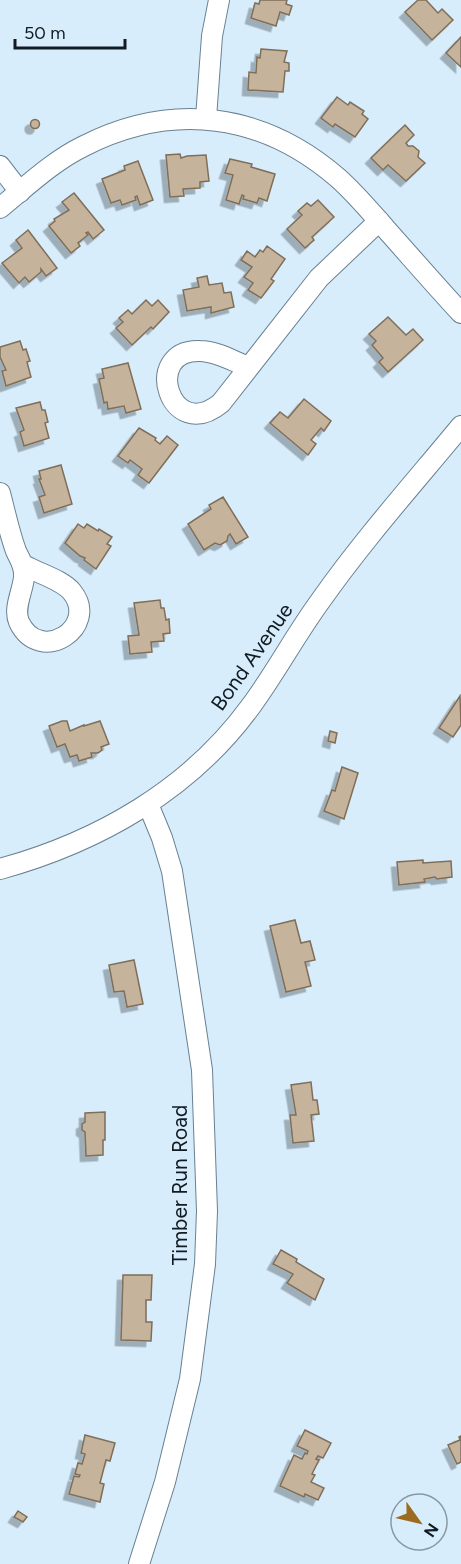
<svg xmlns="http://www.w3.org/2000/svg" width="461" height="1564" font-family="Figtree,sans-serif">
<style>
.building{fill:#c6b39c;stroke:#7f6e59;stroke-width:1.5;filter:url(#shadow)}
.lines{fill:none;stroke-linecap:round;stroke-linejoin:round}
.minor-casing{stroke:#688191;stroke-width:22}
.minor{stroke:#fff;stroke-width:20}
.labels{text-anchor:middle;stroke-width:4.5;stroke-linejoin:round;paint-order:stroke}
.street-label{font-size:21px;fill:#111b21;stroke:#d8edfc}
</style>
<defs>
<filter id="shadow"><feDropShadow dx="-5.5" dy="5.5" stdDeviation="0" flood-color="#0004"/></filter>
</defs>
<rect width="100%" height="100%" fill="#d8edfc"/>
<g class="building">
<polygon points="260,0 287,0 286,4 292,6 289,15 280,12 276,26 251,18 255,3 259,4"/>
<polygon points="418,0 426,0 438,13 442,9 453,20 432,40 405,12"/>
<polygon points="461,37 461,67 446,53"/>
<polygon points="261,49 287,51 284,62 289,63 289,71 285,71 283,92 248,90 249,72 256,73 257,57 260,58"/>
<polygon points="337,97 348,105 350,102 364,111 362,114 368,119 355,137 335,124 333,127 321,118"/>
<circle cx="35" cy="124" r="4.5"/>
<polygon points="405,125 414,135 406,143 408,146 413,146 419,151 418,157 425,163 406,181 388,165 383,170 371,158"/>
<polygon points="180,154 181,158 187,156 206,155 209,181 200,182 200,188 183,189 184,196 170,197 166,155"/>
<polygon points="230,159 252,164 251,167 275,174 267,201 259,198 257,203 243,199 244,196 242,195 239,204 226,200 233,175 225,173"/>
<polygon points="138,161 153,200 140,205 137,196 135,197 136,200 122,205 120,200 111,203 102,179 125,170 124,166"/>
<polygon points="74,193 104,230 93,239 88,232 86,233 88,235 78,243 80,246 71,253 49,226 55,221 54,219 69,210 62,202"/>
<polygon points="318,200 334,217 312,237 314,240 305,248 287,229 302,215 298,211 307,203 311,206"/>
<polygon points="28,230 57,268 46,276 41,269 41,272 29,282 25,277 19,283 2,263 22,248 16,240"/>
<polygon points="267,246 285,259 271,279 274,281 261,298 248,290 253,283 244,277 252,267 241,260 247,251 255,257 260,250 263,252"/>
<polygon points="207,276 209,285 222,283 224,293 231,292 234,307 211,313 211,307 187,311 183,290 199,287 197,278"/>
<polygon points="146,300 152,306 158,300 169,312 153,329 151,327 132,345 116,328 123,322 119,318 128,310 132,314"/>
<polygon points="388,317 406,335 413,329 423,340 388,372 379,362 383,358 372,345 376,341 369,334"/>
<polygon points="20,341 23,350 26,349 30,361 27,362 31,377 6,386 2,371 6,370 0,357 0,347"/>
<polygon points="128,363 141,409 126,413 124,406 108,409 107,402 104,403 99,379 104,378 102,369"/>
<polygon points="304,399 331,421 324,431 321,428 311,440 316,444 308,455 270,423 280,412 288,418"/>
<polygon points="40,402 42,410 45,410 48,422 45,423 49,438 24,446 20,432 24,430 16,408"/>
<polygon points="139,428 156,438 155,440 160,444 167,436 178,445 149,483 138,475 142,469 130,460 128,463 118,456"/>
<polygon points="61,465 72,504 44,513 39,497 45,495 39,479 41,479 39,471"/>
<polygon points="223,497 248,537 236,544 230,534 228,536 227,541 220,545 215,543 204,550 188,524 211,509 209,505"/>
<polygon points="78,524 84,528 87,524 98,531 99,529 112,537 107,544 111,546 96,569 84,560 85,558 80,556 65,543"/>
<polygon points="160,600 161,608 164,608 166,620 169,619 170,633 163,634 164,641 151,642 152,652 130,654 128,636 139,635 134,603"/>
<polygon points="460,696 461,725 453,737 439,728"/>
<polygon points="62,721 67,721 70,731 84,725 84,726 100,721 109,744 101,747 102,750 98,753 91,753 92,757 79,761 77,755 70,757 65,744 57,747 49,726"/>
<polygon points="330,731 337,733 335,743 328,741"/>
<polygon points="342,767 358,773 344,819 324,811 332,790 335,791"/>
<polygon points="423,860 423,863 451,861 452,877 437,879 435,877 424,879 425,882 399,885 397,862"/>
<polygon points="295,920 301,943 310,941 315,960 305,962 311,986 286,992 270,926"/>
<polygon points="134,960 143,1004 127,1007 124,991 114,992 109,965"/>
<polygon points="311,1082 313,1100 317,1100 319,1114 311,1115 314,1141 293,1143 290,1115 296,1115 291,1085"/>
<polygon points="105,1112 105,1140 103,1140 103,1155 86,1156 85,1132 82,1130 82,1124 85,1122 85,1113"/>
<polygon points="281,1250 297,1259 296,1262 324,1279 315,1300 287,1283 293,1274 273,1264"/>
<polygon points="123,1275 152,1275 151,1300 146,1300 146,1322 152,1322 151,1341 121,1340"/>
<polygon points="305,1430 331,1443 323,1458 318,1456 316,1459 319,1460 312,1474 315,1475 311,1482 324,1488 318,1500 305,1494 304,1497 280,1486 294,1455 302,1459 305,1453 307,1454 308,1451 297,1446"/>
<polygon points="85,1435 115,1443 110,1461 106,1460 100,1483 104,1484 100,1502 69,1494 74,1476 79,1477 80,1475 75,1474 78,1463 82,1464 85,1454 81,1453"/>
<polygon points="461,1436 461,1462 457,1464 448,1445 460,1440 459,1437"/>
<polygon points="18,1511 27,1517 23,1522 14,1517"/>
</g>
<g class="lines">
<g class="minor-casing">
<g id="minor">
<polyline points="206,118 212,36 219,0"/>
<polyline points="0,166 20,192"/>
<path d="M0,208C27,186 53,161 84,146C173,101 263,113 338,178C355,193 370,211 385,228C410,256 435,285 461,313"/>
<path d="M248,367C233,361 216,351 200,351C141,349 170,445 221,403L319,278L379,221"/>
<path d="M0,493C5,512 9,532 16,551C20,560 25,566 24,577C23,591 13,608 19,622C40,666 100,627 72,592C63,580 37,573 24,565"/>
<path d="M0,869C98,842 190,790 251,706C276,672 296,634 321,600C364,539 414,483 461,426"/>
<polyline points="139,1564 165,1482 190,1379 205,1264 207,1211 202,1070 172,871 162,838 148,804"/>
</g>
</g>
<use href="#minor" class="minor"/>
</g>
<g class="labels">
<g class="street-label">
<text transform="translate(252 657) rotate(-55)" y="7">Bond Avenue</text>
<text transform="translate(180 1185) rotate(-90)" y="7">Timber Run Road</text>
</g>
</g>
<g transform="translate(419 1522) rotate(124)"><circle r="28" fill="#d8edfc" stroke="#8899a4" stroke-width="1.5"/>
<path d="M0-4.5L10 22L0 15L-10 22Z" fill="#9c6b1f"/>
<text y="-9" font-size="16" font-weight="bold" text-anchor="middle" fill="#111b21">N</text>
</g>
<path d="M15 39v9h110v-9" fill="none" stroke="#111b21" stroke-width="3"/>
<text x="24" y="39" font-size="18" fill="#111b21" stroke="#d8edfc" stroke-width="4.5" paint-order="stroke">50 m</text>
</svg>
